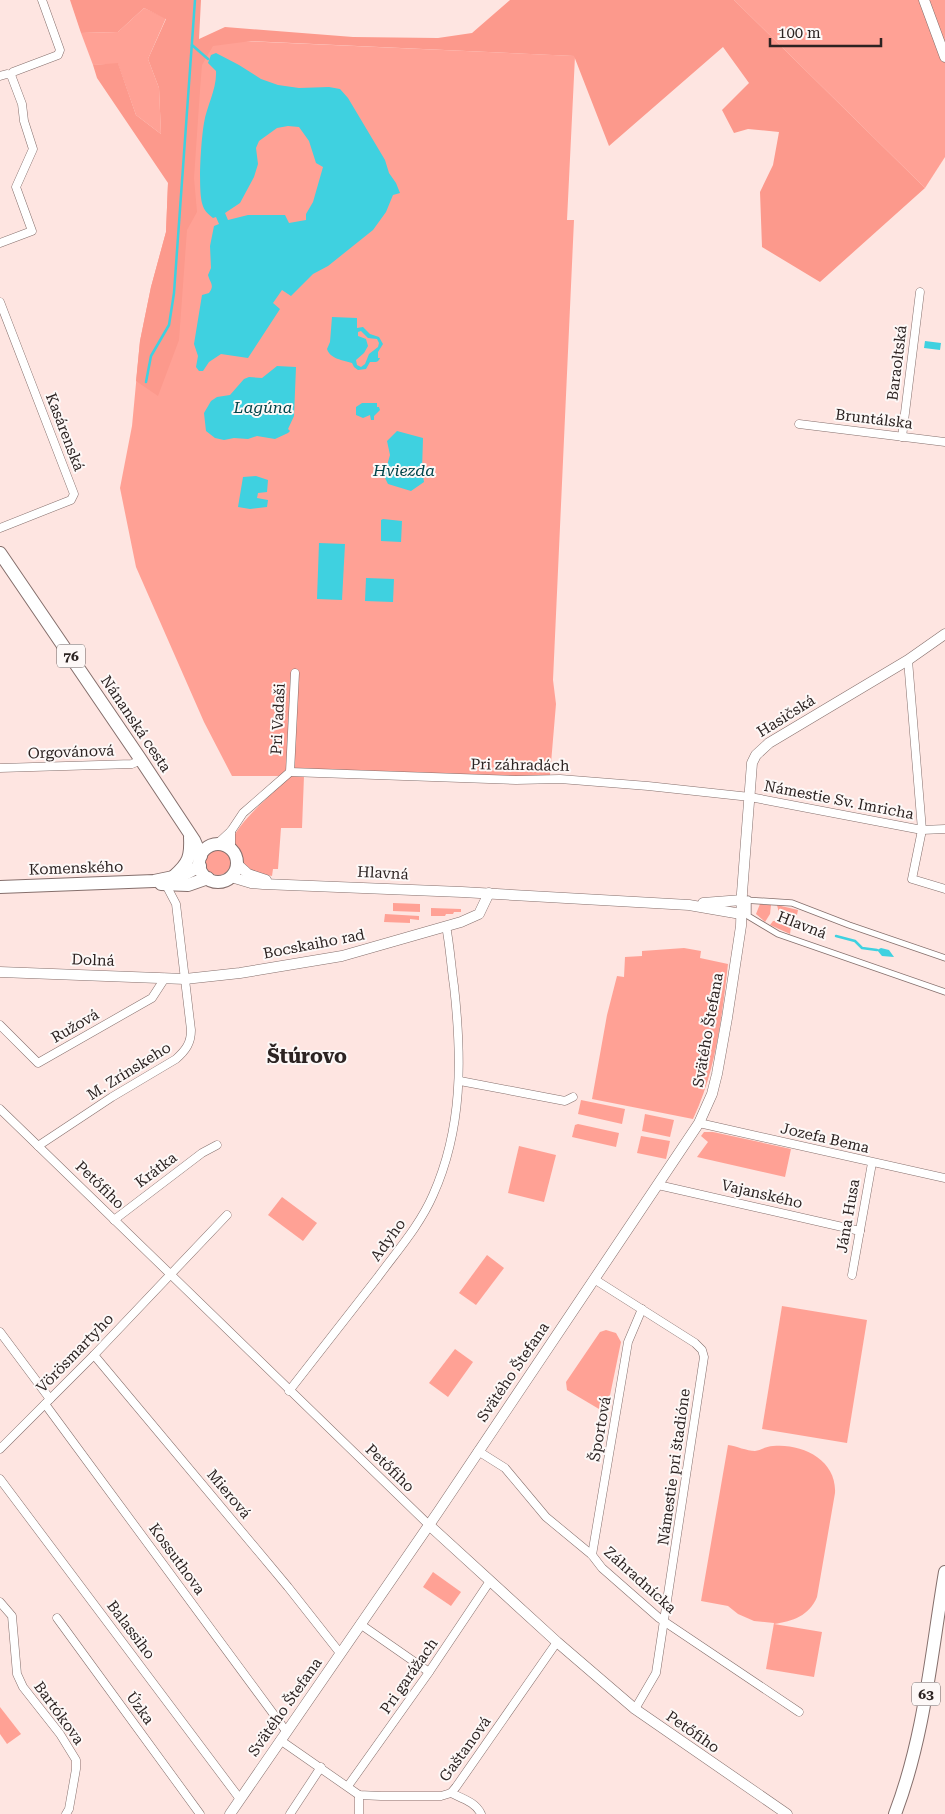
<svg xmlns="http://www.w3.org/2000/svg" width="945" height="1814" font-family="'Roboto Serif',serif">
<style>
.green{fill:#ffa195}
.forest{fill:#fc998c}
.water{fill:#3fd1e0;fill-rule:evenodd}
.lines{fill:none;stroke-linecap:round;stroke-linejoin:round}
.stream{stroke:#3fd1e0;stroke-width:2.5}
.pedestrian-casing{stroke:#856f6c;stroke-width:7}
.minor-casing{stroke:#856f6c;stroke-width:9}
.tertiary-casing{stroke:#856f6c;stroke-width:11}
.primary-casing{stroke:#856f6c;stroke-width:14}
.pedestrian{stroke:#fff;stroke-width:5.5}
.minor{stroke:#fff;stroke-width:8}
.tertiary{stroke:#fff;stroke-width:10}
.primary{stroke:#fff;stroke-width:12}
.labels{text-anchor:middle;stroke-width:4;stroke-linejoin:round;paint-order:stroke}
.shield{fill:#fdf8f7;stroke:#6b6362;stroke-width:1}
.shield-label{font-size:14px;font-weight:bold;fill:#2c2322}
.street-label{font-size:15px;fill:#2c2322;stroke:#fdf8f7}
.water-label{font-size:16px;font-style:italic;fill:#00444a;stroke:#fdf8f7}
.district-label{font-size:20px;font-weight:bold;fill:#2c2322;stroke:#fdf8f7}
</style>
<rect width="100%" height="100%" fill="#fee5e1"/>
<g class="green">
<polygon points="734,0 945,0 945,157 925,188"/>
<polygon points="144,8 166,18 148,59 159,88 161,134 136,115 118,64 93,65 81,33 118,32"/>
<path d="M199,39L575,56L567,220H574L553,680L556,704L550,775L544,783L304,776L302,828H281L278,869H273L272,876C258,873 242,870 238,854C237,849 233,846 233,840C235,825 278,788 291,776H232L204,722L136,567L120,488L132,426L140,341L151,287L166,232L168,183Z"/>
<circle cx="218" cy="862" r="13"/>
<polygon points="393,903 420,904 420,912 393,911"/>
<polygon points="760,904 771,905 770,914 765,922 756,914"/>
<polygon points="777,905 798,910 797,915 794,916 779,913"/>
<polygon points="431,908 461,909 461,912 454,912 453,914 446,914 445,916 431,916"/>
<polygon points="385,914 419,916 419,920 410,919 410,923 384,922"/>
<polygon points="773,921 777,921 791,927 790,934 770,925"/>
<path d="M684,948L701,951L700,958L728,964C722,1016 716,1071 693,1119L592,1099L607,1015L617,976L624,977L625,957L642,956V951Z"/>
<polygon points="581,1100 625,1109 622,1124 578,1114"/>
<polygon points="645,1114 674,1120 670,1137 642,1131"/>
<polygon points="578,1124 619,1133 616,1147 572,1137 575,1125"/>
<polygon points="704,1132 713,1132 791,1149 785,1177 697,1157 708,1142 701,1136"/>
<polygon points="641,1136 670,1141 666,1159 637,1153"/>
<polygon points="519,1146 556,1155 544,1202 508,1193"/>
<polygon points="282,1197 317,1223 303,1241 268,1215"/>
<polygon points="487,1255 504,1268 476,1305 459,1293"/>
<polygon points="782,1306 867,1320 847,1443 762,1429"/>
<polygon points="606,1330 616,1333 621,1342 608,1405 607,1411 604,1412 567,1390 566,1382 600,1332"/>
<polygon points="455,1349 473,1362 448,1397 429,1383"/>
<path d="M728,1445C736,1446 747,1451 755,1451C761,1450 767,1446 773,1446C802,1443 837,1460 835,1493L817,1597C809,1616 793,1621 774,1624L822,1632L814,1677L766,1669L774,1623L754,1621L738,1614L728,1606L701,1601Z"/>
<polygon points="433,1572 461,1592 451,1606 423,1587"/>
<polygon points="0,1707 21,1734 7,1744 0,1734"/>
</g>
<polygon class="forest" points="70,0 201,0 199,39 225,27 353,37 438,38 472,33 510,0 734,0 925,188 820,282 762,247 760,192 773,165 779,132 748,129 734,133 722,110 749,83 723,47 609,146 574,56 251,41 213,46 202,65 200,90 194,178 197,212 187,230 179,340 158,396 136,381 140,341 151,287 166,232 168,183 97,78 93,65 118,63 136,115 161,134 159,88 148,59 166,19 144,8 118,32 81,33"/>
<g class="water">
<path d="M216,53L239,65L261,79L278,85L299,88L329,87L340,89L348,98L385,160L389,173L396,183L400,193L393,195L386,212L373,230L328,266L313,274L291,296L282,290L273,303L280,309L248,358L221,354L209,362L203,371H199L196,367L198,356L194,344L202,295L209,293C215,285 210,283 208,275L211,268L210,246L214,226L219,224L216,217L213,218C208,214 204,211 202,203C198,187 201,140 204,123C207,105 217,89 216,71L208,63L211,55ZM288,126L299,127L309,141L316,163L323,167L313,202L306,214V220L289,223L285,215H248L228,220L225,213L240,203L254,177L258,164L256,148L259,141L277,128Z"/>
<path d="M332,317L357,318V328L363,327L370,334L379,337L383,344L378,352V358H380C378,363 375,362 370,362L366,369L358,370L354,367L352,363C343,360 330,359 327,349L330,342ZM361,331L368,338L377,339L379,343L378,347L369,354L365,364L361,367L357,365L356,360L364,353L368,346L366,339L358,336V332Z"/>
<polygon points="925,341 941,343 940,350 924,348"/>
<polygon points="277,366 296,367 294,416 288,429 290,431 288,433 275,439 257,436 248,439 234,438 224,440 215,438 206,431 204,413 211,401 217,397 230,395 244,379 249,377 262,378"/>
<polygon points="362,403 377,403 377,407 379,407 380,410 374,416 374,420 371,420 370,415 363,418 356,415 356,407"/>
<polygon points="397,431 423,438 422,470 424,482 411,491 388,484 384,476 390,455 387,441"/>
<polygon points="256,476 268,480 267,492 258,493 257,498 268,500 267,507 250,509 238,507 243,477"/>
<polygon points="381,520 383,519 402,521 401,542 381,541"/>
<polygon points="319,543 345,544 342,600 317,599"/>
<polygon points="366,578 394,579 393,602 365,601"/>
<polygon points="881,948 889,950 894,957 882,956 877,950"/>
</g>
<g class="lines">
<g class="stream">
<polyline points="192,45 208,59"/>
<polyline points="146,382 151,356 169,325 174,293 195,0"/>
<polyline points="836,936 855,941 862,948 877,950"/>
</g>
<g class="pedestrian-casing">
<g id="pedestrian">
<polyline points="748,899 748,916 778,934 945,992"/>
<polyline points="744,900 792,903 849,925 945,958"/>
</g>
</g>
<g class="minor-casing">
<g id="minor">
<polyline points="0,76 7,74 11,75 13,72 58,55 60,50 42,0"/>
<polyline points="0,243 32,231 16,187 33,149 24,121 22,104 11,75"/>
<polyline points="0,302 74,494 71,500 0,528"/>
<polyline points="799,424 945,442"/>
<polyline points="902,437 920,292"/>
<polyline points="908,660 922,830 912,879 945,889"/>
<polyline points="0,768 132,764 141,760"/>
<polyline points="290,772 516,780 560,779 648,786 750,797 922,830 945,829"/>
<polyline points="231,831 231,849"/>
<polyline points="217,844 231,831 243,813 290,772 295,673"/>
<polyline points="0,1025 38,1063 152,998 165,978"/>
<polyline points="460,1081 565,1101 573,1097"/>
<polyline points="0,1109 429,1525"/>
<polyline points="699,1123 945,1178"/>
<path d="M38,1146L112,1097L176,1059C186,1050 191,1043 191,1030L176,904L166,885"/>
<polyline points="658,1185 860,1231"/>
<polyline points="114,1220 202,1153 217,1145"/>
<polyline points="852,1275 872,1163"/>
<polyline points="594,1279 695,1343 702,1350 704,1357 656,1673 635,1709"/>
<polyline points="0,1332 50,1399"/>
<polyline points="94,1355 288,1587 340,1653"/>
<path d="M289,1391C319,1353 348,1315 378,1277C397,1251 420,1225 433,1195C463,1128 462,1058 454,986C451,966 450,946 446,926"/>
<polyline points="45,1404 286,1731"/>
<polyline points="0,1449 94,1355 227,1215"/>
<polyline points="478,1451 505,1468 546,1517 592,1555 602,1568 659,1618 799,1712"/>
<polyline points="0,1479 240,1799"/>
<polyline points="592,1555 628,1342 642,1309"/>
<polyline points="0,1602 12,1616 17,1674 23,1687 60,1734 76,1760 76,1769 69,1809 66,1814"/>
<polyline points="57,1618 200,1814"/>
<polyline points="360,1624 429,1672"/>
<polyline points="280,1740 359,1795 381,1796 441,1796 451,1793 456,1787 557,1642"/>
<polyline points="348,1786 427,1675 490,1581"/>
<path d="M451,1793C461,1798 476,1802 481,1814"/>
<polyline points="290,1814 321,1767"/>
<polyline points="359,1814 359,1795"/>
</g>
</g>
<g class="tertiary-casing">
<g id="tertiary">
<polyline points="924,0 945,57"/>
<polyline points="237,864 248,874 266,880"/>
<polyline points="231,877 251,883 263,884 462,892 689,905 741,914"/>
<polyline points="703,903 742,900"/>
<polyline points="0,972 185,979 240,973 342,956 461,922 479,914 489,893"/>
<polyline points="429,1525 557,1642 635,1709 787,1814"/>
<polyline points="230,1814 438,1512 699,1123 712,1094 717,1074 727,1018 741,926 742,893 752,763 756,755 769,743 908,660 945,634"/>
</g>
</g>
<g class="primary-casing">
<g id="primary">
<polyline points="0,553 141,760 194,840 201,856"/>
<circle cx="218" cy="863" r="19"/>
<path d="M174,876C189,863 191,856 190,837"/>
<polyline points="161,884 188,885 208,878"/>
<polyline points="0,887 154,881 183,875 200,866"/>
<path d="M895,1814C925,1735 931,1654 945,1572"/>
</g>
</g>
<use href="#pedestrian" class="pedestrian"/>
<use href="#minor" class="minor"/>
<use href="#tertiary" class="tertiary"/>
<use href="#primary" class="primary"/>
</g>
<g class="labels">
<g class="shield">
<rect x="57" y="644.5" width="28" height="23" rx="4"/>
<rect x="912" y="1682.5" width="28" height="23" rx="4"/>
</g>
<g class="shield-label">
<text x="71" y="661">76</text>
<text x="926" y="1699">63</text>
</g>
<g class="street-label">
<text transform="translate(897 363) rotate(-83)" y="5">Baraoltská</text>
<text transform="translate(874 419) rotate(7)" y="5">Bruntálska</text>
<text transform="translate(65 432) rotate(69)" y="5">Kasárenská</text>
<text transform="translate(786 716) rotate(-32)" y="5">Hasičská</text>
<text transform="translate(278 719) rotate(-87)" y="5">Pri Vadaši</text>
<text transform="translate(136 724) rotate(56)" y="5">Nánanská cesta</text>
<text transform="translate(71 752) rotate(-2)" y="5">Orgovánová</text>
<text transform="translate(520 765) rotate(1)" y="5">Pri záhradách</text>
<text transform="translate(839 800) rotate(11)" y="5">Námestie Sv. Imricha</text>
<text transform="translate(76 868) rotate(-2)" y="5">Komenského</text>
<text transform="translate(383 873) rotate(3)" y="5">Hlavná</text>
<text transform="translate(802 925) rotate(21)" y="5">Hlavná</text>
<text transform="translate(314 944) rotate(-11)" y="5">Bocskaiho rad</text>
<text transform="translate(93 960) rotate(2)" y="5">Dolná</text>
<text transform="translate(75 1026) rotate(-30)" y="5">Ružová</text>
<text transform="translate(708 1030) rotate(-80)" y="5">Svätého Štefana</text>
<text transform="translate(129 1071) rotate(-32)" y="5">M. Zrínskeho</text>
<text transform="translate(825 1138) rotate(13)" y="5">Jozefa Bema</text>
<text transform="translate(156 1170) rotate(-37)" y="5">Krátka</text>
<text transform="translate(100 1185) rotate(44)" y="5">Petőfiho</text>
<text transform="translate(762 1194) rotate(13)" y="5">Vajanského</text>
<text transform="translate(848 1216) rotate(-80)" y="5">Jána Husa</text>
<text transform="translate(388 1240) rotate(-54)" y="5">Adyho</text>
<text transform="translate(75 1353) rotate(-46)" y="5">Vörösmartyho</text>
<text transform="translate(513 1372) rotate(-56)" y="5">Svätého Štefana</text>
<text transform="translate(600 1429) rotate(-80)" y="5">Športová</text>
<text transform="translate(674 1467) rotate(-82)" y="5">Námestie pri štadióne</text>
<text transform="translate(390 1468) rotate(44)" y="5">Petőfiho</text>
<text transform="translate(229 1494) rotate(50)" y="5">Mierová</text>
<text transform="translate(177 1559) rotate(54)" y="5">Kossuthova</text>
<text transform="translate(640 1580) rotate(42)" y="5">Záhradnícka</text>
<text transform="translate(131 1630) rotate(53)" y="5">Balassiho</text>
<text transform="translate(409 1676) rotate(-55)" y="5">Pri garážach</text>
<text transform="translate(285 1707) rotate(-55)" y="5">Svätého Štefana</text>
<text transform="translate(140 1708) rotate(54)" y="5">Úzka</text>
<text transform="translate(59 1713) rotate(54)" y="5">Bartókova</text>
<text transform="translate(693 1732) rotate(35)" y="5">Petőfiho</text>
<text transform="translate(465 1749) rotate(-54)" y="5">Gaštanová</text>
</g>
<g class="water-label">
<text x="263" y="413">Lagúna</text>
<text x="404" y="476">Hviezda</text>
</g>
<g class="district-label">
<text x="307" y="1063">Štúrovo</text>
</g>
</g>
<path d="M770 38v8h111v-8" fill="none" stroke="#2c2322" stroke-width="2.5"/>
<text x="778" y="38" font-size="15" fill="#2c2322" stroke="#fdf8f7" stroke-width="4" paint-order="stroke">100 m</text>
</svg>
